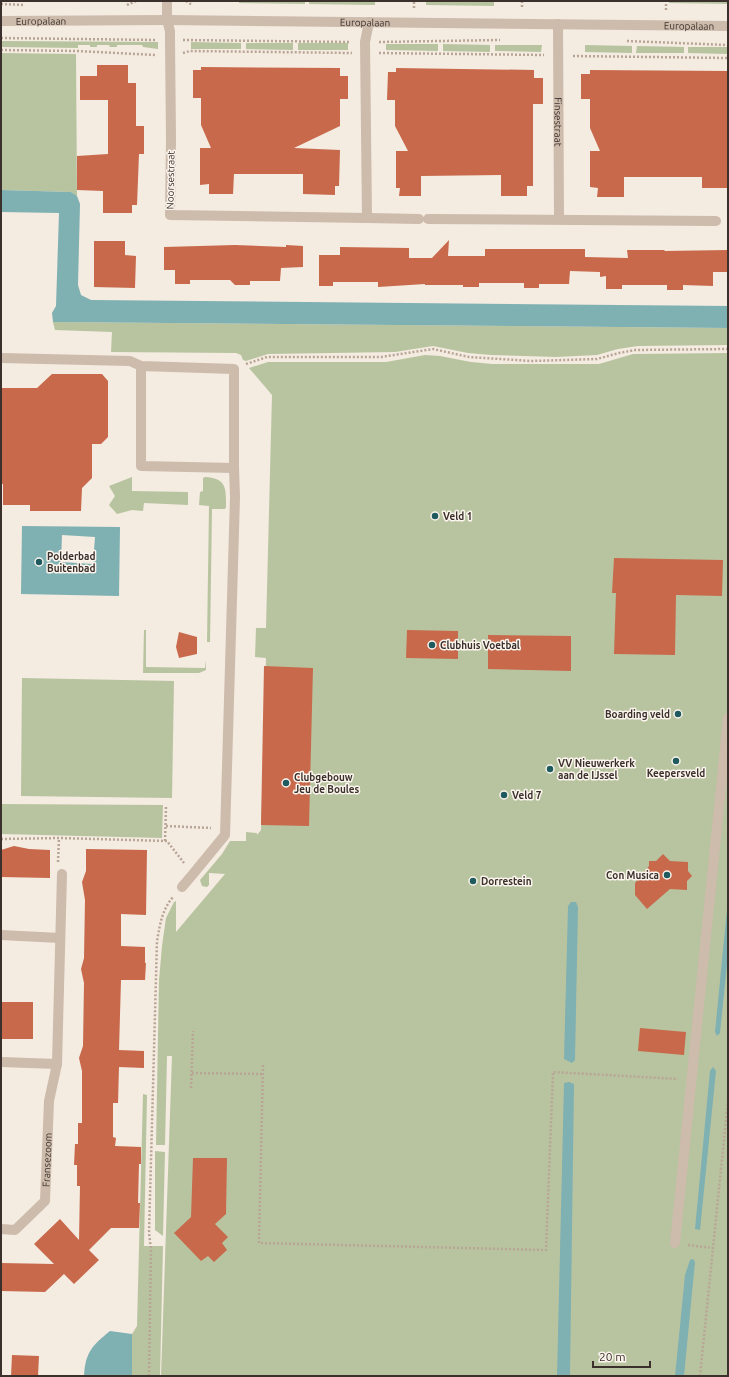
<svg xmlns="http://www.w3.org/2000/svg" width="729" height="1377" font-family="Ubuntu,sans-serif">
<style>
.green{fill:#b8c4a0}
.water{fill:#7fb0b2;fill-rule:evenodd}
.building{fill:#c8694b}
.lines{fill:none;stroke-linecap:round;stroke-linejoin:round}
.path{stroke:#b9a596;stroke-width:2.5;stroke-dasharray:2 2;stroke-linecap:butt}
.minor{stroke:#cdbbac;stroke-width:10}
.poi-dot{fill:#1f5a5e;stroke:#fbf5ee;stroke-width:1.5}
.labels{text-anchor:middle;stroke-width:3;stroke-linejoin:round;paint-order:stroke}
.street-label{font-size:10px;fill:#3b302b;stroke:#fbf5ee}
.poi-label{font-size:10px;font-weight:bold;fill:#3b302b;stroke:#fbf5ee;text-anchor:start}
</style>
<rect width="100%" height="100%" fill="#f4ebe1"/>
<g class="green">
<polygon points="239,1 305,1 305,4 239,3"/>
<polygon points="309,1 375,1 375,5 309,4"/>
<polygon points="426,1 494,1 494,6 426,5"/>
<polygon points="669,1 728,1 728,4 669,3"/>
<polygon points="1,41 158,42 158,49 143,47 142,45 117,45 117,47 110,47 109,45 97,45 97,47 90,47 90,45 78,45 78,48 1,47"/>
<polygon points="191,42 241,43 241,49 191,49"/>
<polygon points="246,43 293,43 293,50 246,49"/>
<rect x="298" y="43" width="50" height="7"/>
<polygon points="386,44 438,44 438,51 386,50"/>
<polygon points="443,44 490,45 490,52 443,51"/>
<polygon points="495,45 542,45 541,52 495,51"/>
<polygon points="585,45 632,46 632,53 585,52"/>
<polygon points="637,46 684,47 684,53 636,53"/>
<polygon points="688,47 728,47 728,54 688,53"/>
<polygon points="1,53 76,54 77,196 71,192 1,190"/>
<polygon points="53,322 728,328 728,345 638,346 618,349 597,355 556,357 491,355 468,353 433,346 395,352 268,354 246,361 243,360 241,355 236,353 111,352 112,332 55,330"/>
<polygon points="728,353 728,1376 161,1376 172,1056 167,1056 165,1145 156,1145 159,980 162,946 166,918 174,902 176,901 176,932 225,874 209,873 209,885 207,887 202,886 200,880 222,854 230,841 246,841 246,832 257,833 257,835 261,830 266,658 255,657 256,628 266,628 272,395 249,368 268,362 386,362 425,355 440,356 471,362 492,364 599,364 633,354"/>
<polygon points="132,477 132,491 188,492 188,505 144,503 143,511 132,510 117,514 109,505 115,496 109,486"/>
<path d="M205,477C227,478 226,489 226,507L225,509H212L210,642H207L209,506L199,505L200,492L203,491V478Z"/>
<polygon points="144,630 146,630 146,667 205,668 206,660 206,670 199,673 143,673"/>
<polygon points="22,678 174,681 172,798 21,796"/>
<polygon points="1,804 163,805 162,838 1,834"/>
<polygon points="143,1094 147,1095 144,1246 163,1246 160,1376 132,1376 132,1334 137,1326"/>
<polygon points="155,1151 165,1152 163,1236 155,1230"/>
</g>
<g class="water">
<polygon points="1,190 71,192 77,196 80,204 78,285 81,295 91,300 728,306 728,328 53,322 52,313 56,306 59,213 1,212"/>
<path d="M22,526L120,527L119,596L21,594ZM62,535L95,537L93,564L61,562Z"/>
<polygon points="728,899 728,955 720,1033 717,1036 715,1032"/>
<polygon points="571,902 576,902 578,907 575,1060 572,1063 564,1059 568,906"/>
<polygon points="713,1067 716,1071 700,1230 695,1229 710,1071"/>
<polygon points="569,1082 574,1084 570,1376 557,1376 564,1083"/>
<polygon points="693,1259 695,1262 684,1376 675,1376 685,1275 690,1260"/>
<path d="M110,1331L132,1334V1376H84C85,1352 93,1345 110,1331Z"/>
</g>
<g class="building">
<polygon points="97,65 128,65 128,83 136,83 136,126 144,126 144,154 139,154 137,205 132,205 132,213 103,213 103,191 77,190 77,156 108,154 108,100 80,100 80,76 97,76"/>
<polygon points="201,67 340,68 340,76 348,76 348,99 340,99 340,126 294,148 340,150 339,186 335,186 335,195 303,194 303,174 234,174 233,194 209,194 209,184 200,185 200,148 211,148 201,125 201,98 193,98 193,70 201,70"/>
<polygon points="396,68 534,70 534,78 543,78 543,104 533,104 533,186 527,186 527,196 501,196 501,175 421,176 421,196 399,196 400,188 396,188 396,151 408,151 395,126 395,100 387,100 388,72 396,72"/>
<polygon points="590,70 728,71 728,188 702,188 702,177 624,177 624,197 597,197 598,188 590,187 590,151 600,151 590,128 590,99 581,99 581,74 590,74"/>
<polygon points="449,240 448,256 485,256 485,249 585,249 585,257 628,258 627,250 665,250 664,251 728,250 727,272 713,272 713,286 683,285 683,290 667,290 667,285 622,285 622,289 606,289 606,276 600,277 600,272 570,271 569,284 539,284 539,288 524,288 524,283 479,283 479,287 463,287 463,285 425,285 425,284 378,287 378,282 333,282 333,286 319,286 319,255 340,255 340,247 409,248 409,258 432,258"/>
<polygon points="94,241 125,241 125,255 136,256 135,288 94,287"/>
<polygon points="235,245 286,247 286,245 303,246 303,267 281,268 280,281 250,281 250,285 235,285 230,280 190,280 190,284 175,284 175,270 164,270 164,247"/>
<polygon points="52,374 102,374 108,381 108,437 101,444 92,444 92,478 82,488 81,511 30,511 30,505 3,505 3,484 1,484 1,388 37,388"/>
<polygon points="614,558 723,560 722,596 676,595 675,655 614,654 616,593 612,593"/>
<polygon points="407,630 458,631 458,659 406,658"/>
<polygon points="179,632 197,637 197,654 179,658 176,647"/>
<polygon points="488,635 571,636 571,671 488,669"/>
<polygon points="264,666 313,668 309,826 261,825"/>
<polygon points="14,846 29,849 50,850 50,878 1,877 1,850"/>
<polygon points="86,849 147,850 146,915 121,914 121,946 145,947 145,963 146,963 145,980 121,980 119,1050 144,1051 144,1068 119,1067 118,1103 113,1103 113,1137 116,1138 115,1146 141,1147 141,1164 139,1164 138,1203 140,1203 139,1228 111,1228 89,1250 99,1260 74,1284 64,1274 45,1292 1,1291 1,1263 54,1264 34,1244 60,1219 79,1240 80,1186 77,1186 77,1165 74,1165 75,1144 78,1144 78,1123 82,1123 82,1071 79,1058 83,1046 84,983 81,969 84,958 85,900 82,882 86,871"/>
<polygon points="663,854 670,861 688,862 688,871 692,876 687,881 687,890 670,889 647,909 635,895 635,883 649,866 649,861 656,861"/>
<rect x="1" y="1002" width="32" height="37"/>
<polygon points="640,1028 686,1032 684,1055 638,1051"/>
<polygon points="193,1158 227,1158 226,1214 215,1224 228,1237 222,1243 227,1250 214,1262 208,1256 201,1261 174,1233 191,1217"/>
<polygon points="12,1355 39,1356 38,1376 11,1376"/>
</g>
<g class="lines">
<g class="path">
<polyline points="186,1 192,5"/>
<polyline points="522,1 522,9"/>
<polyline points="1,4 25,5"/>
<polyline points="127,5 136,1"/>
<polyline points="414,8 414,1"/>
<polyline points="666,10 666,1"/>
<polyline points="1,38 156,40"/>
<polyline points="183,40 350,42"/>
<polyline points="627,41 728,45"/>
<polyline points="379,42 500,40"/>
<polyline points="1,50 77,51 156,55"/>
<polyline points="183,53 190,51 352,53"/>
<polyline points="379,53 544,55"/>
<polyline points="573,56 728,58"/>
<polyline points="246,364 267,357 381,357 433,349 469,357 531,361 597,359 619,353 635,350 728,349"/>
<polyline points="166,826 211,828"/>
<polyline points="1,839 59,838 167,841 184,863"/>
<polyline points="165,841 166,806"/>
<polyline points="58,862 59,838"/>
<polyline points="263,1065 259,1243 546,1250 553,1072 678,1079"/>
<polyline points="192,1073 263,1074"/>
<polyline points="191,1088 193,1031"/>
<polyline points="688,1245 713,1248 728,1100"/>
<path d="M149,1376L151,1249L149,1233L157,941C160,924 162,910 173,897"/>
<polyline points="700,1376 713,1248"/>
</g>
<g class="minor">
<polyline points="167,1 167,20 170,31 170,40 171,138 170,215 367,218 365,42 369,22"/>
<path id="s1" d="M1,21L167,20L728,26"/>
<path id="s2" d="M558,24L559,219"/>
<polyline points="367,218 419,219"/>
<polyline points="428,219 716,221"/>
<polyline points="1,358 130,361 141,366 234,369 234,468 141,466 141,366"/>
<polyline points="182,887 193,874 225,835 235,497 234,468"/>
<polyline points="1,935 60,938"/>
<polyline points="1,1062 57,1064"/>
<path id="s3" d="M1,1229L15,1230L45,1201L49,1101L57,1064L62,874"/>
<polyline points="675,1243 728,718"/>
</g>
</g>
<g class="poi-dot">
<circle cx="435" cy="516" r="4"/>
<circle cx="39" cy="562" r="4"/>
<circle cx="432" cy="645" r="4"/>
<circle cx="678" cy="714" r="4"/>
<circle cx="676" cy="761" r="4"/>
<circle cx="550" cy="769" r="4"/>
<circle cx="286" cy="783" r="4"/>
<circle cx="504" cy="795" r="4"/>
<circle cx="667" cy="875" r="4"/>
<circle cx="473" cy="881" r="4"/>
</g>
<g class="labels">
<g class="street-label">
<text dy="4" stroke="none"><textPath href="#s1" startOffset="40">Europalaan</textPath></text>
<text dy="4" stroke="none"><textPath href="#s1" startOffset="364">Europalaan</textPath></text>
<text dy="4" stroke="none"><textPath href="#s1" startOffset="688">Europalaan</textPath></text>
<text dy="4" stroke="none"><textPath href="#s2" startOffset="98">Finsestraat</textPath></text>
<text transform="translate(170 180) rotate(-89)" y="4">Noorsestraat</text>
<text dy="4" stroke="none"><textPath href="#s3" startOffset="97">Fransezoom</textPath></text>
</g>
<g class="poi-label">
<text x="443" y="520">Veld 1</text>
<text x="47" y="560">Polderbad<tspan x="47" dy="12">Buitenbad</tspan></text>
<text x="440" y="649">Clubhuis Voetbal</text>
<text x="670" y="718" text-anchor="end">Boarding veld</text>
<text x="558" y="767">VV Nieuwerkerk<tspan x="558" dy="12">aan de IJssel</tspan></text>
<text x="676" y="777" text-anchor="middle">Keepersveld</text>
<text x="294" y="781">Clubgebouw<tspan x="294" dy="12">Jeu de Boules</tspan></text>
<text x="512" y="799">Veld 7</text>
<text x="659" y="879" text-anchor="end">Con Musica</text>
<text x="481" y="885">Dorrestein</text>
</g>
</g>
<rect width="729" height="1377" fill="none" stroke="#3b302b" stroke-width="4"/>
<path d="M593 1361v6h57v-6" fill="none" stroke="#3b302b" stroke-width="2"/>
<text x="599" y="1361" font-size="12" fill="#3b302b" stroke="#fbf5ee" stroke-width="3" paint-order="stroke">20 m</text>
</svg>
